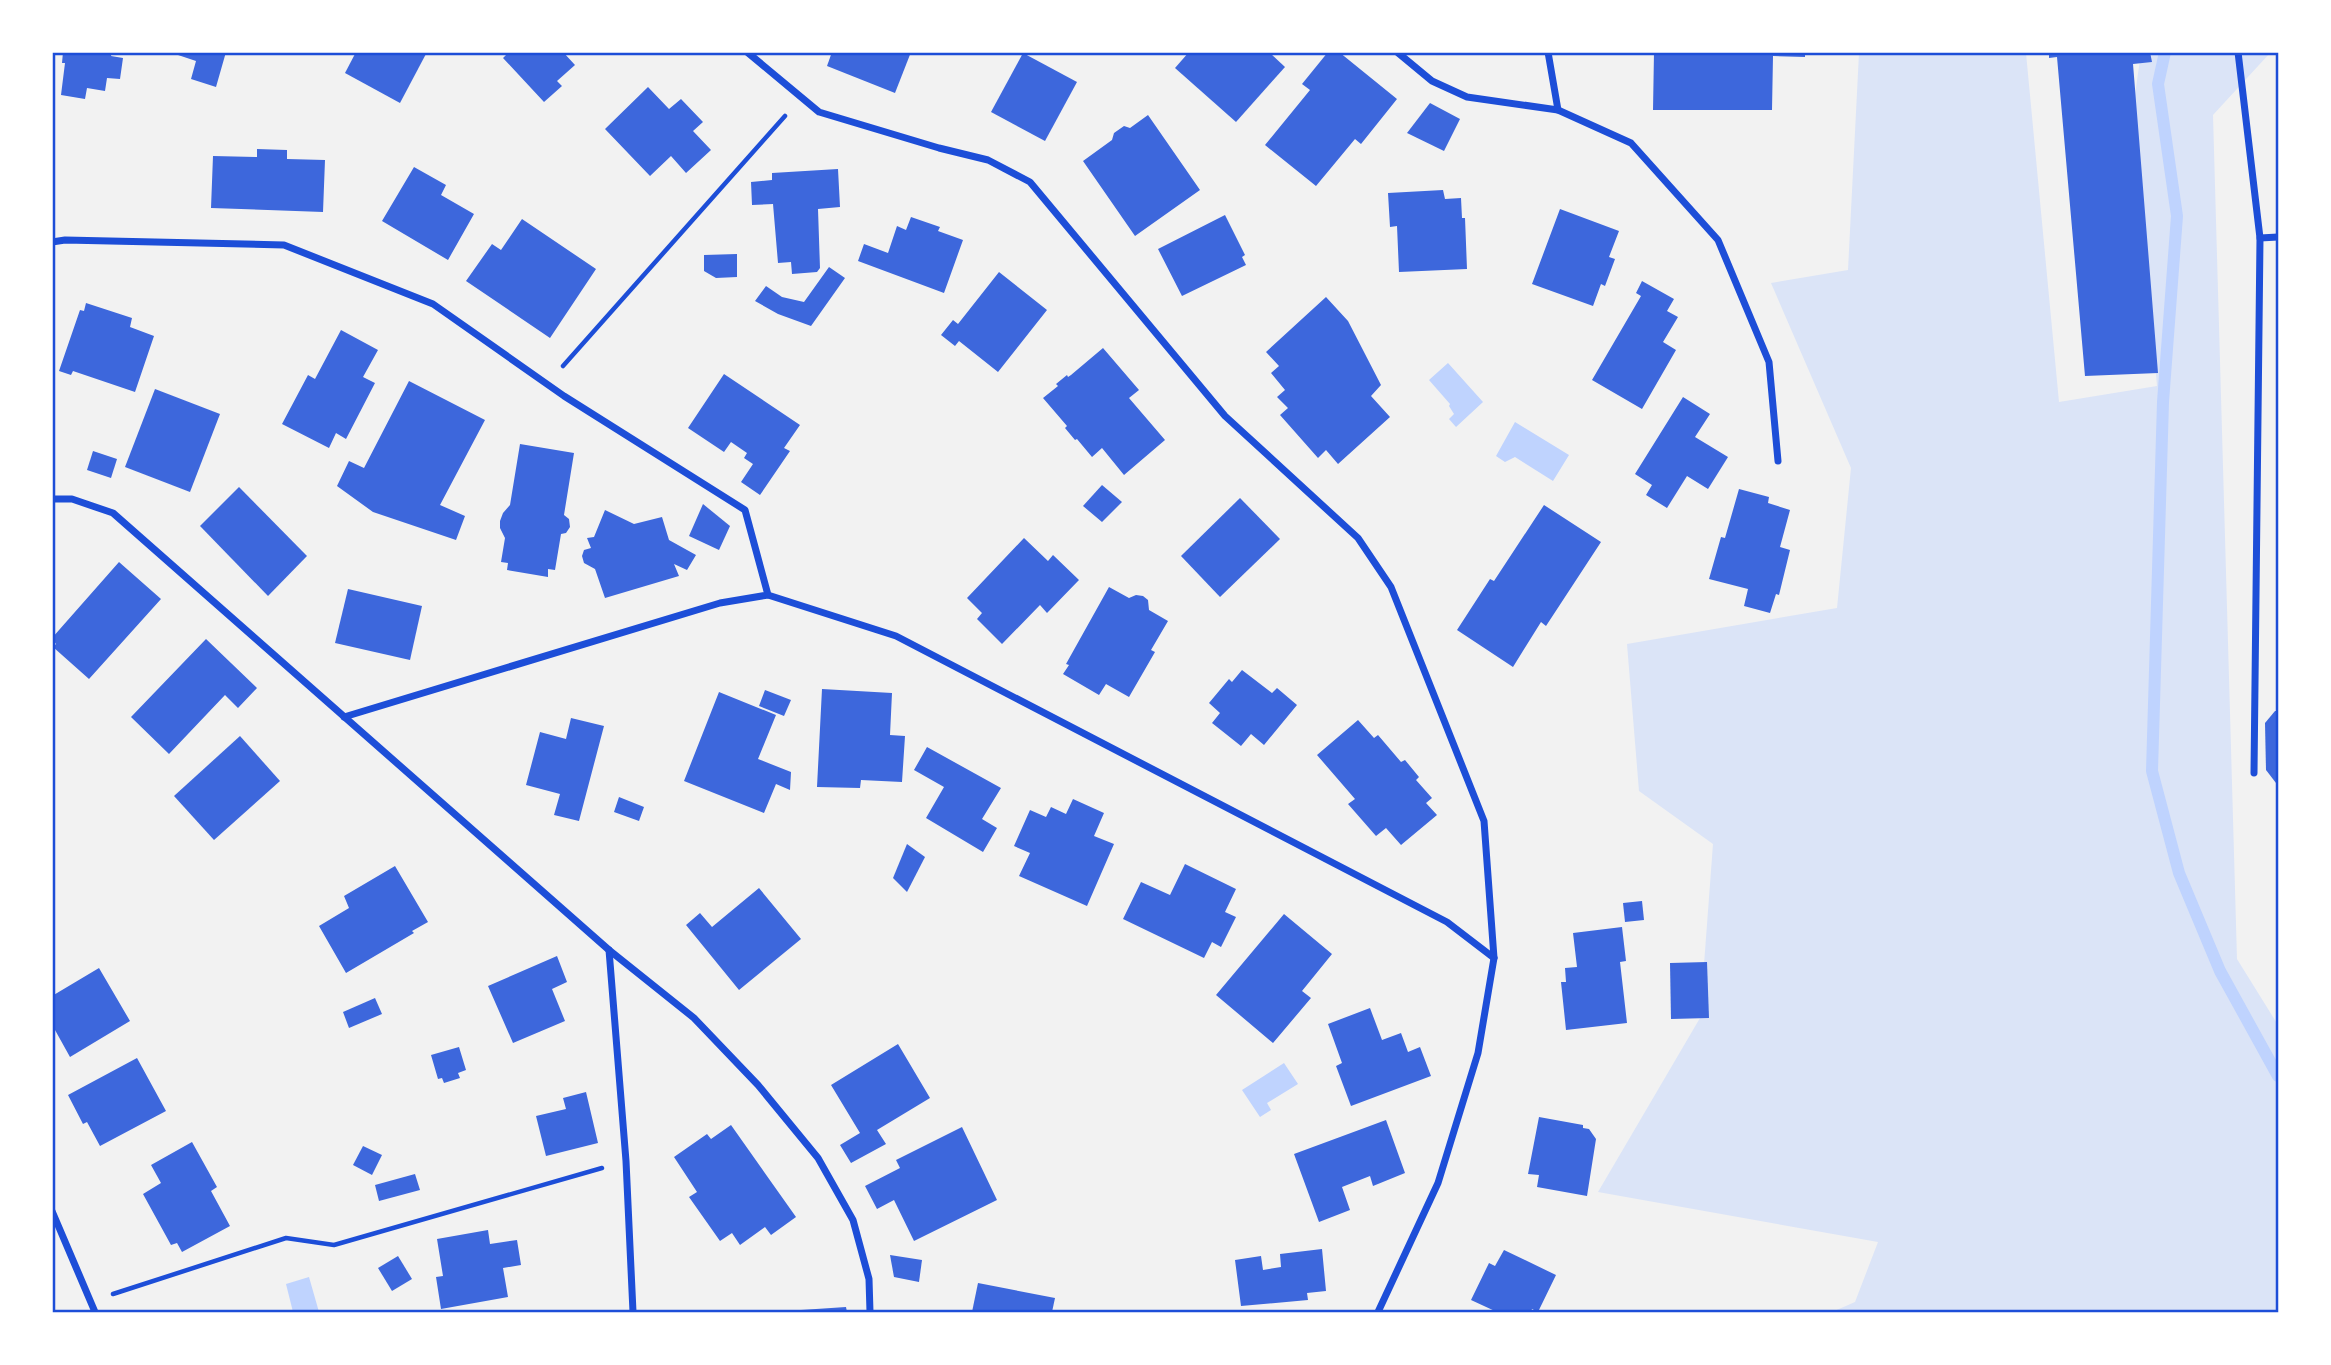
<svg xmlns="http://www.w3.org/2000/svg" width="2331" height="1365" font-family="'Libre Baskerville',serif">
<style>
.green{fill:#dbe4f7}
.water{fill:#bfd3fe}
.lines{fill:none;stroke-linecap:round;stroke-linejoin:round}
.stream{stroke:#bfd3fe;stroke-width:12}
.building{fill:#3d67dc}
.path{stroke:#1d4ed8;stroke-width:4.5}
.minor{stroke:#1d4ed8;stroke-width:7}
.neatline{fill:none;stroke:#1d4ed8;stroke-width:2.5}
</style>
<rect width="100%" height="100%" fill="#f2f2f2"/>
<polygon class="green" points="1859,53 2026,53 2059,402 2157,386 2133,108 2141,53 2270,53 2213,115 2237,959 2278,1025 2278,1312 1832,1312 1855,1302 1878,1242 1598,1192 1700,1018 1713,844 1639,791 1627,644 1837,608 1851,468 1771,283 1848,270"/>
<g class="water">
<polygon points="1448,363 1483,402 1456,427 1449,419 1454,414 1449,406 1450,404 1429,380"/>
<polygon points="1515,422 1569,455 1553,481 1515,457 1505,462 1496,456"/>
<polygon points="1284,1063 1298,1084 1267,1103 1271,1110 1260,1117 1242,1090"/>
<polygon points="309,1277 319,1312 293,1312 286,1284"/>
</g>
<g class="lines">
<polyline class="stream" points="2165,52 2158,84 2177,216 2163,402 2152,771 2179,873 2220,971 2278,1076"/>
</g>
<g class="building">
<polygon points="63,52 112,52 111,56 123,58 120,79 107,78 105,91 87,88 85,99 61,95 65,63 62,63"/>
<polygon points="226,52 216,87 191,79 196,61 172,53"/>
<polygon points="356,52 427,52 400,103 345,73"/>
<polygon points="509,52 563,52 575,65 557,81 562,86 544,102 503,58"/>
<polygon points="832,52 911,52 895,93 827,66"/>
<polygon points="1189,52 1269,52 1285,67 1236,122 1175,68"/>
<polygon points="1328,52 1339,52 1397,99 1361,144 1355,139 1316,186 1265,145 1310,90 1302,84"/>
<polygon points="1654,52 1805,52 1805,57 1773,56 1772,110 1653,110"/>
<polygon points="2049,52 2150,52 2152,62 2133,64 2158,373 2085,376 2057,57 2049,58"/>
<polygon points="1023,53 1077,82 1045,141 991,112"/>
<polygon points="648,87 669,109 681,99 703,122 693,131 711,150 686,173 671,156 650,176 605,129"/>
<polygon points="1430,103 1460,119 1444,151 1407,133"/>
<polygon points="1148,115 1200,190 1135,236 1083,161 1112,140 1114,133 1124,126 1130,128"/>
<polygon points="257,149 287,150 287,159 325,160 323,212 211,208 213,156 257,157"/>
<polygon points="414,167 446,185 441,195 474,214 448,260 382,221"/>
<polygon points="838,169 840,207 818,209 820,268 817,272 792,274 791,262 778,263 773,204 752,205 751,182 772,180 772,173"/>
<polygon points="1443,190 1445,199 1461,198 1462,218 1465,218 1467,269 1399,272 1397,226 1390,227 1388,193"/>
<polygon points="1560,209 1619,231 1609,257 1615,259 1605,286 1601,284 1593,306 1532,284"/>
<polygon points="1225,215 1245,255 1242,257 1246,265 1182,296 1158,249"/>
<polygon points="911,217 940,227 938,231 963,240 944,293 858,261 864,244 888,253 897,226 906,230"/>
<polygon points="522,219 596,269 550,338 466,281 492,244 501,250"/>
<polygon points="737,254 737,277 716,278 704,271 704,255"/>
<polygon points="829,267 845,278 811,326 778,314 755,301 766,286 782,297 804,302"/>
<polygon points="999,272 1047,310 998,372 959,341 955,346 941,335 953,320 958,324"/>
<polygon points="1642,281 1674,299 1667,311 1678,317 1663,342 1676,350 1642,409 1592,380 1641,296 1636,293"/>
<polygon points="1326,297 1348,321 1381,385 1371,396 1390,417 1338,464 1326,450 1318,458 1280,415 1288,408 1277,397 1285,390 1271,373 1279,366 1266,352"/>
<polygon points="86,303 132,318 130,327 154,336 135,392 73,371 71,375 59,371 80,310 84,311"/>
<polygon points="341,330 378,350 363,377 375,383 346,439 336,433 329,448 282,424 308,375 315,379"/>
<polygon points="1103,348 1139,390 1129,398 1165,440 1124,475 1102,448 1092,457 1077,439 1075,440 1065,428 1067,426 1043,398 1058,386 1056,384 1067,375 1068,377 1071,375"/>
<polygon points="724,374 800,425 784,448 790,451 760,495 741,482 753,464 744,458 747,453 731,442 724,452 688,428"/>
<polygon points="409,381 485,420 440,505 465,516 456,540 373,512 337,486 349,461 364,468"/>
<polygon points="155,389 220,414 190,492 125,467"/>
<polygon points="1683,397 1710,414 1695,437 1728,457 1708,489 1687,476 1667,508 1646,495 1652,485 1635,474"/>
<polygon points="520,444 574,453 564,515 569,519 570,527 566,533 561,534 555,570 548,569 548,577 507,570 508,563 501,562 505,538 500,528 500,521 503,513 510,505"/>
<polygon points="93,451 117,459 111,478 87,470"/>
<polygon points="1102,485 1122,502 1102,522 1083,506"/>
<polygon points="239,487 307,556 268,596 200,526"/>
<polygon points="1739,489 1769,497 1768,503 1790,510 1780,547 1790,550 1779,595 1776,594 1770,613 1744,606 1748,589 1709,579 1721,537 1725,538"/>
<polygon points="1240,498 1280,539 1220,597 1181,556"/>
<polygon points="703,504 730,526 719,550 689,536"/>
<polygon points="1544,505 1601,542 1546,626 1541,622 1513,667 1457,630 1490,579 1494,581"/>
<polygon points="605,510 634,524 662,517 669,540 696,555 687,570 674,564 679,576 605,598 595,569 584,563 582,556 584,550 591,548 587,538 594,537"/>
<polygon points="1024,538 1048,561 1053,555 1079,580 1047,613 1040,605 1002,644 977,619 982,613 967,598"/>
<polygon points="119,562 161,599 89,679 53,647 56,644 52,638"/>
<polygon points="1109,587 1129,598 1136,595 1143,596 1148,600 1149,610 1168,621 1151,650 1155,652 1129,697 1106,684 1099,695 1063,674 1069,665 1066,664"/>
<polygon points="348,589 422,606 410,660 335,643"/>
<polygon points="206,639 257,688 238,708 225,695 169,754 131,717"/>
<polygon points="1242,670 1272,693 1277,688 1297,705 1264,745 1251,734 1241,746 1212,723 1220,713 1209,703 1229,679 1232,682"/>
<polygon points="822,689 892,693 890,735 905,736 902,782 861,780 860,788 817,787"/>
<polygon points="765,690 791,700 784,716 759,706"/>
<polygon points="719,692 776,715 758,759 791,772 790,790 776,784 764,813 684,781"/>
<polygon points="2275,711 2278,711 2278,783 2276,783 2266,770 2265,723"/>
<polygon points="571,718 604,726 579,821 554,815 560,794 526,785 540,732 566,739"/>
<polygon points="1358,720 1374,738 1378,735 1401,762 1405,760 1419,777 1416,780 1432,798 1426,803 1437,815 1401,845 1386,828 1376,836 1348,804 1355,799 1317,755"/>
<polygon points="240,736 280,781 214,840 174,796"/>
<polygon points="927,747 1001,788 982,819 997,828 983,852 926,818 944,787 914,770"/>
<polygon points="619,797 644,807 639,821 614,812"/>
<polygon points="1073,799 1104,813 1094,836 1114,844 1087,906 1019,876 1030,853 1014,846 1030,810 1046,817 1051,807 1066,814"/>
<polygon points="907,844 925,857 907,892 893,878"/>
<polygon points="1185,864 1236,889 1225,912 1236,917 1221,947 1212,942 1204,958 1123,919 1141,882 1170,895"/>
<polygon points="395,866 428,922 412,931 414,933 346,973 319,926 349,908 344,896"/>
<polygon points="759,888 801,939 739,990 686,925 700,913 712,927"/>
<polygon points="1642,901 1644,920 1625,922 1623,903"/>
<polygon points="1284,914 1332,954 1302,991 1311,998 1273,1043 1216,995"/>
<polygon points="1622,927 1626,961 1620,962 1627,1023 1566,1030 1561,982 1566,982 1565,968 1577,967 1573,933"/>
<polygon points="557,956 567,982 552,989 565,1021 513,1043 488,986"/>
<polygon points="1707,962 1709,1018 1671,1019 1670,963"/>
<polygon points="99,968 130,1021 70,1057 55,1030 52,1031 52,996"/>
<polygon points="375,998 382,1014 349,1028 343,1012"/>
<polygon points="1370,1008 1382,1040 1401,1033 1408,1052 1420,1047 1431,1076 1351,1106 1336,1066 1342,1063 1328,1024"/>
<polygon points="898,1044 930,1098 877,1130 886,1144 851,1163 840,1145 860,1133 831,1085"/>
<polygon points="459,1047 466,1070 458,1073 460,1078 444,1083 442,1078 438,1079 431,1055"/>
<polygon points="137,1058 166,1111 100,1146 87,1122 83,1124 68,1095"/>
<polygon points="586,1092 598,1143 546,1156 536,1116 566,1109 563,1098"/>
<polygon points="1539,1117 1583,1125 1583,1128 1589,1129 1596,1139 1587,1196 1537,1187 1539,1175 1528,1174"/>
<polygon points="1386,1120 1405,1173 1373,1186 1370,1176 1342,1187 1350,1210 1319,1222 1294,1154"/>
<polygon points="731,1125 796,1217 771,1235 765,1227 740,1245 732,1233 720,1241 689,1197 697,1192 674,1157 707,1134 711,1139"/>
<polygon points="962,1127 997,1200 914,1241 894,1200 877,1209 865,1186 900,1168 896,1160"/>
<polygon points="192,1142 217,1187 211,1191 230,1226 182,1252 177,1243 171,1245 143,1194 161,1183 151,1165"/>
<polygon points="363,1146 382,1155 372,1175 353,1165"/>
<polygon points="415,1174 420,1190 379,1201 375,1185"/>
<polygon points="488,1230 490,1244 517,1240 521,1265 503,1268 508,1297 441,1309 436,1277 443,1276 437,1239"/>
<polygon points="1322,1249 1326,1291 1307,1293 1308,1300 1241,1306 1235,1260 1261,1256 1263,1270 1281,1267 1280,1254"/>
<polygon points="1504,1250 1556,1275 1538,1312 1532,1309 1531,1312 1497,1312 1471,1300 1489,1263 1495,1266"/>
<polygon points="890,1255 922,1260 919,1282 894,1277"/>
<polygon points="398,1256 412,1279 392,1291 378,1268"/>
<polygon points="978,1283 1055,1298 1052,1312 972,1312"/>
<polygon points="846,1307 847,1312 801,1312 801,1310"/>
</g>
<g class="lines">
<g class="path">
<polyline points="563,366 785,116"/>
<polyline points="113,1294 286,1238 334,1245 602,1168"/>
</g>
<g class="minor">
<polyline points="747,52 819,112 939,148 988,160 1030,182 1225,416 1358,538 1391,587 1484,821 1494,958 1478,1053 1438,1183 1378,1312"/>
<polyline points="1397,52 1432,81 1467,97 1558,110 1631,143 1718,240 1769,362 1778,461"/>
<polyline points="1548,52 1558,110"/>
<polyline points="2238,52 2260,238 2254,773"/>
<polyline points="2260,238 2278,237"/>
<polyline points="52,242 65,240 284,245 433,304 564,396 745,510 768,595 896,636 1447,922 1494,958"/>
<polyline points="52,499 72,499 113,513 609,950 694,1018 758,1085 818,1158 853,1220 869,1279 870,1312"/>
<polyline points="344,717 720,603 768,595"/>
<polyline points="609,950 626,1161 633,1312"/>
<polyline points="52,1211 95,1312"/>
</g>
</g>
<rect width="2331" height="1365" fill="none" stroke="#ffffff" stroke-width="108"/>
<rect x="54" y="54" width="2223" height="1257" class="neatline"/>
</svg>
